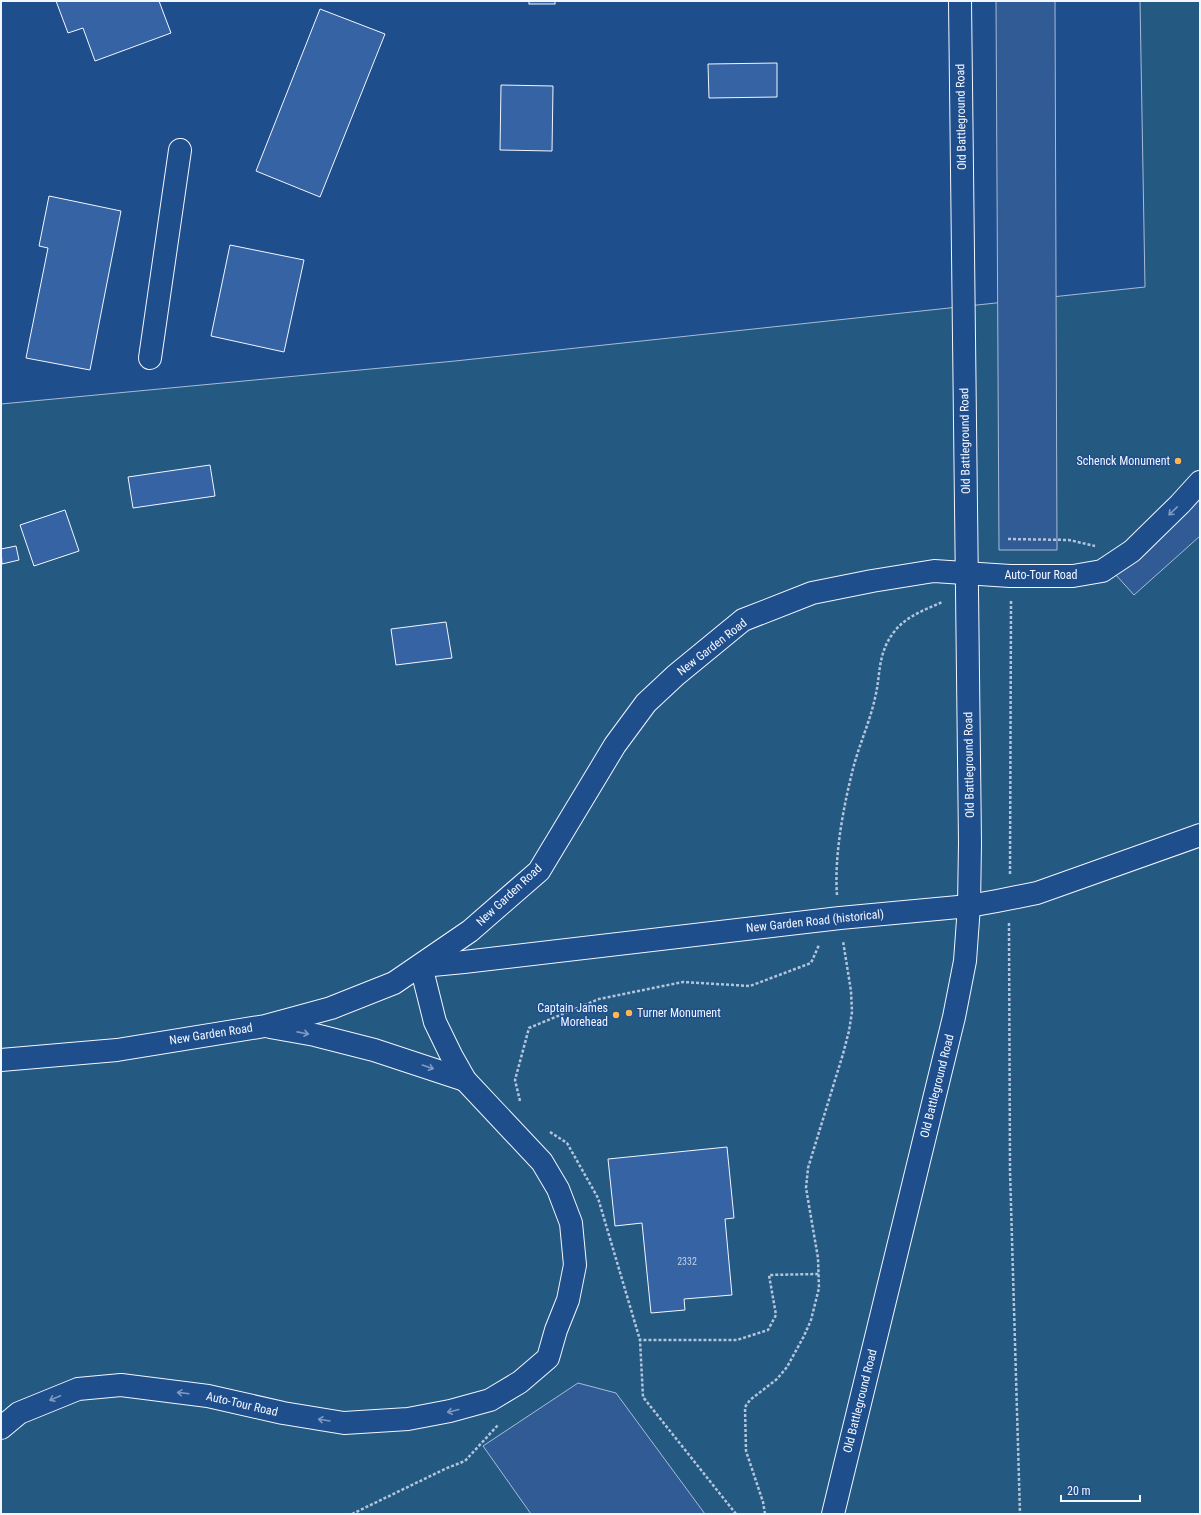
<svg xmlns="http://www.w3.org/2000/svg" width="1201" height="1515" font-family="'Roboto Condensed',sans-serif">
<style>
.green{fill:#245a82;stroke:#a8bbd7}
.parking{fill:#305b95;stroke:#a8bbd7}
.building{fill:#3563a3;stroke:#f2f6ff}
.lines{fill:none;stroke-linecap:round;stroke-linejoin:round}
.minor-casing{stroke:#f2f6ff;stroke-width:24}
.path{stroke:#b3c4dc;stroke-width:2.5;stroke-dasharray:3 2;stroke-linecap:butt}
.minor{stroke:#1f4e8c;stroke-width:22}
.oneway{stroke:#7e9ac0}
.poi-dot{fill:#ffb74d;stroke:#1f4e8c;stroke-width:1.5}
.labels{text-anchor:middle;stroke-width:3;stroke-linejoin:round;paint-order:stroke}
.number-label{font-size:10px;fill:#c3d1e8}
.street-label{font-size:12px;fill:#f2f6ff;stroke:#1f4e8c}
.poi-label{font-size:12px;fill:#f2f6ff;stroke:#1f4e8c;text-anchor:end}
</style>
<rect width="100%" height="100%" fill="#1f4e8c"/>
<polygon class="green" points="1140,1 1200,1 1200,1514 1,1514 1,404 455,361 1145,287"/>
<g class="parking">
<polygon points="996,1 1055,1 1057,550 999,550"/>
<polygon points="1200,495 1200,536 1134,595 1115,574"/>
<polygon points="578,1383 616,1393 705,1514 531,1514 483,1446"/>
</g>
<g class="building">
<polygon points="56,1 159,1 171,33 95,61 83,28 68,33"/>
<rect x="529" y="1" width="26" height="3"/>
<polygon points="320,9 385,34 320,197 256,171"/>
<polygon points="777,63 777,97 709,98 708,64"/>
<polygon points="501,85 553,86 552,151 500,150"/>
<polygon points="49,196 121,211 90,370 26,358 48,248 39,246"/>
<polygon points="230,245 304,260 284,352 211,336"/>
<polygon points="210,465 215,496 133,508 128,477"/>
<polygon points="65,510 79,551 34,566 20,525"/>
<polygon points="16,546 19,560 2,564 1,549"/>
<polygon points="446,622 452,658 396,665 391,629"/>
<polygon points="727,1147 734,1218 725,1219 732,1295 684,1299 685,1310 651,1313 642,1223 615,1226 608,1159"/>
</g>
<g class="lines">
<g class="minor-casing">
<g id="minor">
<polyline points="150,358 180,150"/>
<polyline points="422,966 464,962 840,918 969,906 997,901 1037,893 1200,835"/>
<polyline points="270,1027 315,1035 374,1050 465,1080"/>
<polyline points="1,1060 117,1050 265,1026 331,1008 394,983 470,931 539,871 615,745 646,703 676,675 743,620 812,593 872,581 934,571 1010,576 1073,576 1102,571 1132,551 1180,504 1200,482"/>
<polyline points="1,1428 19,1413 78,1389 121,1385 208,1396 283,1413 344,1423 408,1419 450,1411 490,1400 520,1382 548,1358 556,1330 568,1300 575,1265 571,1223 558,1189 542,1162 465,1080 452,1057 435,1022 421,966"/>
<polyline points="833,1514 954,1017 965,961 969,906 970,843 960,1"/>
</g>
</g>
<g class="path">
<polyline points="1008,539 1069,540 1095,546"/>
<polyline points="1010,874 1011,601"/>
<path d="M837,895C834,855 844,803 854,765C860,743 870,721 875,698C881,674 877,654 894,632C906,616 925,610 942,602"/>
<polyline points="1009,923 1010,1171 1020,1514"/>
<polyline points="520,1101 515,1080 529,1028 599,999 683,982 750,986 811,963 819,945"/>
<polyline points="550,1132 567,1143 598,1198 640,1340"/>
<polyline points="352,1514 447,1468 465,1461 498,1425"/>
<polyline points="736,1514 643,1397 640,1340 737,1340 768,1330 776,1315 769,1275 819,1274"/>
<polyline points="765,1514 763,1502 746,1451 745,1407 750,1400 777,1379 787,1367 804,1336 811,1320 819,1288 818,1258 806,1188 808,1168 843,1054 849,1031 852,1012 851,991 843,941"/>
</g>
<use href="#minor" class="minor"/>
</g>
<defs><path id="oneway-shaft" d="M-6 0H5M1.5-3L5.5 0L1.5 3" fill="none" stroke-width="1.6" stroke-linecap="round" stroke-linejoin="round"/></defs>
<g class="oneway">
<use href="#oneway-shaft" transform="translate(1173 511) rotate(136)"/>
<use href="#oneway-shaft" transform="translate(303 1033) rotate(11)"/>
<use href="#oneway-shaft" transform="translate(428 1067) rotate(19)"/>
<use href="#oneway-shaft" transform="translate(183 1393) rotate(-173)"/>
<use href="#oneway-shaft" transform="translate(55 1398) rotate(157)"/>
<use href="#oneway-shaft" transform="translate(453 1411) rotate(166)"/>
<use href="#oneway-shaft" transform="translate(324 1420) rotate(-171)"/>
</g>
<g class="poi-dot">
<circle cx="1178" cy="461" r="4"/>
<circle cx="629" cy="1013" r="4"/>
<circle cx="616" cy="1015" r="4"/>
</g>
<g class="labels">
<g class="number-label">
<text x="687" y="1265">2332</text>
</g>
<g class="street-label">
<text transform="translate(961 117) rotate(-91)" y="4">Old Battleground Road</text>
<text transform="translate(965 441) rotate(-91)" y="4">Old Battleground Road</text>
<text x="1041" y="579">Auto-Tour Road</text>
<text transform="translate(712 647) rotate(-38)" y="4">New Garden Road</text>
<text transform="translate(969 765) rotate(-91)" y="4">Old Battleground Road</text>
<text transform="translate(509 895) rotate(-43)" y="4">New Garden Road</text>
<text transform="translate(815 921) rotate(-6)" y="4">New Garden Road (historical)</text>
<text transform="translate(211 1034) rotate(-9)" y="4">New Garden Road</text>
<text transform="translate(937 1086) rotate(-76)" y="4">Old Battleground Road</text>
<text transform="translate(860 1401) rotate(-76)" y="4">Old Battleground Road</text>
<text transform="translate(242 1404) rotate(13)" y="4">Auto-Tour Road</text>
</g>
<g class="poi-label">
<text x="1170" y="465">Schenck Monument</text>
<text x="608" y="1012">Captain James<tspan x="608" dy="14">Morehead</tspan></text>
<text x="637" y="1017" text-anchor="start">Turner Monument</text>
</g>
</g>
<rect width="1201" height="1515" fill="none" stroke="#f2f6ff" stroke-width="4"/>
<path d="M1061 1495v6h79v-6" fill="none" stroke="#f2f6ff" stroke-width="2"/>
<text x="1067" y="1495" font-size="12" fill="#f2f6ff" stroke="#1f4e8c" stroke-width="3" paint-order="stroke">20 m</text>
</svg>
